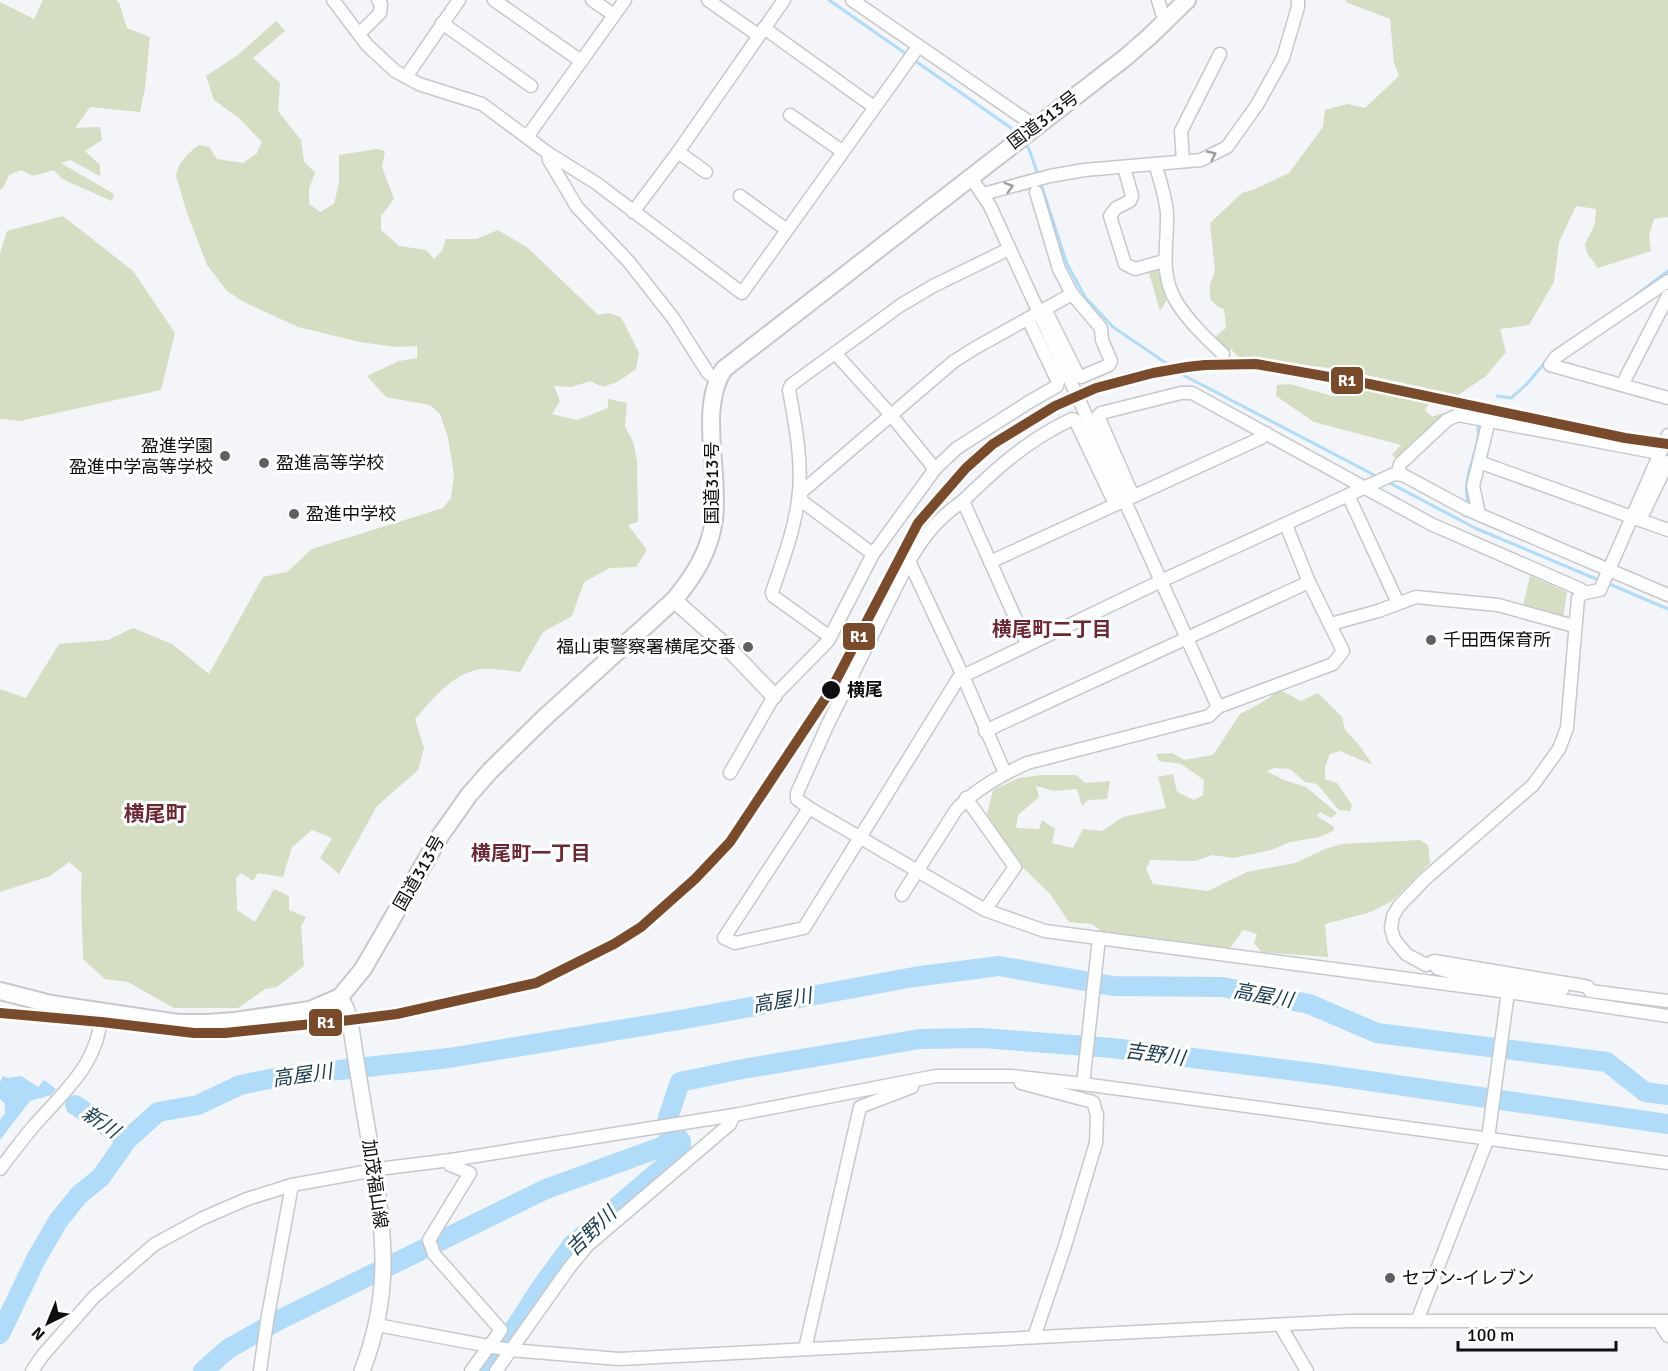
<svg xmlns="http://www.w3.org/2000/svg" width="1668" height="1371" font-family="Signika,'Noto Sans JP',sans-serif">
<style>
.green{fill:#d5ddc2}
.water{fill:#b0dcf9}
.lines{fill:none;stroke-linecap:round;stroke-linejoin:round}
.stream{stroke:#b0dcf9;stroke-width:3}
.river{stroke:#b0dcf9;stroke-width:20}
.minor-casing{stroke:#c7c8cb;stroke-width:15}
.major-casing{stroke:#c7c8cb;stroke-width:18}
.highway-casing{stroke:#c7c8cb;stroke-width:20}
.minor{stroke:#fdfefe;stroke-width:12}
.major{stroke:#fdfefe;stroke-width:15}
.highway{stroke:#fdfefe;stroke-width:16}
.rail-1-casing{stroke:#fff;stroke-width:15}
.rail-1{stroke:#7a4b2a;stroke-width:10}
.oneway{stroke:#9d9e9f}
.poi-dot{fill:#5e6061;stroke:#fff;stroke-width:2}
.stop-dot{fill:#0e0f10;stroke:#fff;stroke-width:2}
.labels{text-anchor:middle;stroke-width:6;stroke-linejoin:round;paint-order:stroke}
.street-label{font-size:18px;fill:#0e0f10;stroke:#fff}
.poi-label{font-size:18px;fill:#0e0f10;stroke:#fff;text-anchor:start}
.stop-label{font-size:18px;font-weight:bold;fill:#0e0f10;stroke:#fff;text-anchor:start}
.neighbourhood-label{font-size:20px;font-weight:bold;fill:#6d2732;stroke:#fff}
.water-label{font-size:20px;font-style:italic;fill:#183b4f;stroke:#fff}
.quarter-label{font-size:21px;font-weight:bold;fill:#6d2732;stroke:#fff}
.line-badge{stroke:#fff;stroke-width:2}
.badge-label{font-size:16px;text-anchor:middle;font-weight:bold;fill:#fff}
</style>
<rect width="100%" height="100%" fill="#f3f5f8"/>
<g class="green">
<polygon points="43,0 116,0 119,3 127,28 150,37 145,88 140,112 90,107 75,128 100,127 102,140 85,151 100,165 100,176 70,160 61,163 114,194 112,201 62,179 54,170 33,176 21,170 9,175 3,188 0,190 0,2 34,19"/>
<polygon points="1346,0 1668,0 1668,217 1654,219 1649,235 1651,251 1598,268 1587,253 1585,244 1595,224 1596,209 1576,206 1559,242 1554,282 1529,325 1500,329 1506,352 1486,376 1458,395 1339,369 1239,358 1231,349 1225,353 1214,344 1217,335 1226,328 1224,309 1218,307 1210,299 1210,284 1215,271 1210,223 1242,193 1255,189 1289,173 1323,127 1325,110 1347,104 1365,108 1399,76 1394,63 1390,19 1346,2"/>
<path d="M276,21L285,31L253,58L280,83L278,111L301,140L304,161L315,173L309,188V204L320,212L334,204L339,183V155L377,149L385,151L382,167L394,199L381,216V230L399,246L426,250L434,259L442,251L446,239H476L498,230L528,248L598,315L608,313L621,317L639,353L636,369L619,381L603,387L590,381L572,387L554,386L560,401L552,414L577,420L608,408V399L627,403L625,426L634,444L637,462L638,522L628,525L647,550L636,567L610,568L584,582L572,616L543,632L520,672C508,671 494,668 482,669C453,672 433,699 415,719L424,748L418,770L377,806L339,874L320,858L332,838L312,830L292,847L283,877L258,873L253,881L241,873L236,878L237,910L255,922L274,889L289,896V910L306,917L301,926L304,966L277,987L265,989L238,1008H174L128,982L105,979L83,959L81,893L82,873L69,862L50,876L0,892V689L26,698L59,644L108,640L133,628L172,644L209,674L263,577L287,572L312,549L443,508L451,498L454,474L448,438L440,414L430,405L386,397L367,376L399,361L417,358V346L395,347L360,342L298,327L244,302L227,291L207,265L187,213L176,176C179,161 187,154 199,145L209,147L217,159L243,163L257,153L262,142L240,119L214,100L206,76L238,55Z"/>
<polygon points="63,216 133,271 175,333 161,390 20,421 0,419 0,254 7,231"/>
<polygon points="1158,270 1167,300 1160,311 1149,273"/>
<polygon points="1290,384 1332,396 1344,386 1431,401 1425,410 1432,417 1443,413 1444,419 1396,458 1392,455 1401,445 1314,422 1276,396 1277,385"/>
<polygon points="1530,576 1567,592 1563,618 1523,605"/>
<polygon points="1280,690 1301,701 1318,693 1342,717 1345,730 1359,745 1373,765 1340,751 1330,754 1325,767 1325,779 1337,783 1352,805 1350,811 1339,810 1317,784 1305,782 1290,769 1274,768 1266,771 1284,780 1306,787 1337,813 1331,818 1320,812 1317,816 1334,827 1333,831 1320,837 1290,842 1271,850 1234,858 1212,855 1195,861 1150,860 1146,869 1153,884 1208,891 1247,872 1295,863 1325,849 1342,844 1420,840 1428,845 1430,863 1392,901 1371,912 1325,924 1328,957 1261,952 1254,943 1257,934 1243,930 1230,948 1111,937 1091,924 1069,922 1050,894 1019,864 1002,842 987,814 993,790 1019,778 1042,775 1076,775 1085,783 1110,781 1107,799 1088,800 1082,806 1077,789 1054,791 1036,786 1039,797 1018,815 1016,828 1039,829 1042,820 1055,829 1052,843 1073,848 1083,829 1102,831 1123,817 1166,808 1158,777 1173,774 1177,792 1194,800 1203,795 1204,780 1181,764 1159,761 1156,754 1172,753 1184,760 1213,755 1240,714 1261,703"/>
</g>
<polygon class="water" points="3,1076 7,1078 21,1076 38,1087 44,1080 56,1089 51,1095 30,1101 0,1140 0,1120 5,1113 5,1104 0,1099 0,1082"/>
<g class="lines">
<g class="stream">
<polyline points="829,0 909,56"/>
<polyline points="914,60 1011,128 1018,136"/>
<polyline points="1024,143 1029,149 1038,175"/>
<polyline points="1040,181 1067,264 1085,297 1113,327 1185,376 1378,477"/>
<polyline points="1631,299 1668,271"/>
<polyline points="1497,396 1511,398 1527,384 1546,361"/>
<polyline points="1386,481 1475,528 1601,581"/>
<path d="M1469,507C1459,474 1482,452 1478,424"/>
<polyline points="1607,583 1668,609"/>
</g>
<g class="river">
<polyline points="75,1105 127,1140"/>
<polyline points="668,1118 680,1082 737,1070 920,1039 982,1038 1112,1048 1321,1074 1668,1124"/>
<polyline points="0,1334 36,1259 58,1221 79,1195 101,1177 127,1140 158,1112 198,1105 240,1085 284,1076 449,1058 685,1019 914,977 999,966 1113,986 1222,987 1309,1004 1377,1033 1607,1062 1645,1092 1668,1095"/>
<polyline points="203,1371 228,1349 277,1321 546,1189 664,1146 674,1133 681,1141 681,1152 573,1244 542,1286 498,1354 484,1371"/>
</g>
<g class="minor-casing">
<g id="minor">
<polyline points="333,0 367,45 395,71 419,84 482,104 548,153 596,183 742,293 918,47"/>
<polyline points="494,0 581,61"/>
<polyline points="592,0 614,15"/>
<polyline points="708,0 758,35"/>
<polyline points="852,0 1035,126"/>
<polyline points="1158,0 1162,13 1167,20"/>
<polyline points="442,23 531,86"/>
<polyline points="764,28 874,107"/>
<polyline points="359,34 380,13 381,4 378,0"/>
<polyline points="406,77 459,0"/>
<polyline points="790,115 842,151"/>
<polyline points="527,137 625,0"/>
<polyline points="678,152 706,172"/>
<polyline points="548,153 549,160 577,207 629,262 673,318 708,373 716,379"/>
<polyline points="1183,161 1181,131 1220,54"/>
<path d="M1155,164C1160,180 1166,198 1167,214C1168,244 1159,273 1176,301C1188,321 1206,338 1223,354"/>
<polyline points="1124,167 1132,196 1130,201 1116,208 1110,216 1125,264 1135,269 1164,261"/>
<polyline points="970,176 990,206 1074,389"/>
<polyline points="1036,192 1059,269 1072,294 1101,328 1102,340 1111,361 1109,365 1081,377 1078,375 1045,309"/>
<polyline points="983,194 1050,176 1084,170 1201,160 1227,147 1257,105 1283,58 1298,7 1298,0"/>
<polyline points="740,196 787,230"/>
<polyline points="633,212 678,152 784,0"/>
<polyline points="1668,281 1556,357 1550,365 1668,398"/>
<polyline points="835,353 891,415 935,469"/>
<polyline points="1622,385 1668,296"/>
<polyline points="1080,402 1218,707"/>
<polyline points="1668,435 1600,590 1584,593 1578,598 1567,728 1559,749 1533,785 1425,879 1399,906 1393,916 1391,928 1394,939 1406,954 1426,965 1434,961 1584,986 1588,987 1590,991 1668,1001"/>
<polyline points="1479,462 1668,530"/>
<polyline points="1398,473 1400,464 1447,420 1458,415 1659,453"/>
<polyline points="1348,495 1398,603"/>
<polyline points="1133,496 1098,416 1101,413 1181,393 1192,393 1431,524 1580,589 1584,593"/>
<polyline points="963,501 1027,644"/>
<path d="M1115,504L1075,420L1072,419C1028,440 999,466 965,499C958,505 950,510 943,517C929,529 919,545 909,561L828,724L797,793V799L809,808L985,910L1045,931L1508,992L1488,1138L1417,1321"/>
<polyline points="1479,514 1473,486 1489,420"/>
<polyline points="1640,520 1668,462"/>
<polyline points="873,554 803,502 799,494 953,362 975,348 1072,294"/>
<polyline points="990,562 1261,438 1266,433"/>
<polyline points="1331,624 1378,611 1416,597 1498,605 1574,626"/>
<path d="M830,637L773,596L772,592C783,560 796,526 799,492C802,458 795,423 789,390L791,385L901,305L933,286L1009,249"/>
<polyline points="985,731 1309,582"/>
<polyline points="730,773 774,696 828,641 873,554 935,469 957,448 1029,402 1057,386 1058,382 1028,319"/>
<polyline points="1005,773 963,676 1161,581 1394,474 1403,475 1466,509 1668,595"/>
<polyline points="966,798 1015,867 985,910"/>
<polyline points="809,808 724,938 735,943 804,928 958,679 963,676 909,561"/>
<path d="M902,895L956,810C975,789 1002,775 1027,763L1209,716L1218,707L1333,664L1343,651L1309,582L1286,525"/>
<polyline points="1437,968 1456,974 1510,983 1508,992 1668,1016"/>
<polyline points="1510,983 1562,990"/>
<polyline points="1021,1083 1093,1102 1097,1115 1096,1143 1064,1249 1034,1337"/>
<polyline points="1083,1084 1099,938"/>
<polyline points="451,1160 450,1165 470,1173 429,1240 434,1254 501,1330 471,1371"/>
<path d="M0,1169C11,1155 21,1141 32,1128C63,1092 101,1063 101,1011"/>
<polyline points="1659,1322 1668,1336"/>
<polyline points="377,1325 510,1350 619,1359 1349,1321 1668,1321"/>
<polyline points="1280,1325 1307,1371"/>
<polyline points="805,1349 860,1107 912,1087"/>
<polyline points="32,1371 43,1355 94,1297 155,1244 203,1218 247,1199 292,1185 386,1168 451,1160 734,1115 936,1076 1012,1076 1083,1084 1668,1163"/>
<polyline points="260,1371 267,1321 292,1185"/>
<polyline points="496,1371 569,1268 588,1245 730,1124 734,1115"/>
</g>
</g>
<g class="major-casing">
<g id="major">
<polyline points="674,600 729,649 774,696"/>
<path d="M340,997L346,1008L350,1020C356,1064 364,1108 371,1151C384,1233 393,1291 362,1371"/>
</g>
</g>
<g class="highway-casing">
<path id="highway" d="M0,991L51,1004L178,1023H207L235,1021L310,1010L340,997L363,969L440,836L469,795L490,771L543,719L674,600C694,576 710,551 714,519C720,473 698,407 724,369L1126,57L1149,37L1187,0"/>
</g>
<use href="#minor" class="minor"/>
<use href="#major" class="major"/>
<use href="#highway" class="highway"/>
<g class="rail-1-casing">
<polyline id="rail-1" points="0,1013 101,1022 194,1033 225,1033 350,1020 397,1014 536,983 614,944 641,927 695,879 730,842 831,690 918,523 966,468 993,444 1055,406 1096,388 1153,373 1187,367 1205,365 1256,364 1369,384 1625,438 1668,444"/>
</g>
<use href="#rail-1" class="rail-1"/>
</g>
<defs><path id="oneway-chevron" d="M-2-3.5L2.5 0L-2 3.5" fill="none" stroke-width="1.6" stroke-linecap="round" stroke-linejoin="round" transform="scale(1.5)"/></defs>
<g class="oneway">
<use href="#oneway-chevron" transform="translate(1212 155) rotate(-25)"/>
<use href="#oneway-chevron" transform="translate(1009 187) rotate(-16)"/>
</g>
<g class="poi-dot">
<circle cx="225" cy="456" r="6"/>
<circle cx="264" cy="463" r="6"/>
<circle cx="294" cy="514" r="6"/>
<circle cx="1431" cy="640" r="6"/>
<circle cx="748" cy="647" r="6"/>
<circle cx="1390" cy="1278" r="6"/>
</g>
<circle class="stop-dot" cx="831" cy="690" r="10"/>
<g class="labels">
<g class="street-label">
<text transform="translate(1043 120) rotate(-37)" y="6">国道313号</text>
<text transform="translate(712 483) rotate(-90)" y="6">国道313号</text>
<text transform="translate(419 873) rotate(-60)" y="6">国道313号</text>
<text transform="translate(375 1184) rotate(82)" y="6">加茂福山線</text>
</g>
<g class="poi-label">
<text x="213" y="452" text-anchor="end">盈進学園<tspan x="213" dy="21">盈進中学高等学校</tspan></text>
<text x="276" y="469">盈進高等学校</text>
<text x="306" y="520">盈進中学校</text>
<text x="1443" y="646">千田西保育所</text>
<text x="736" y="653" text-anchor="end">福山東警察署横尾交番</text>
<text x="1402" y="1284">セブン-イレブン</text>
</g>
<g class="stop-label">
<text x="847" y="696">横尾</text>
</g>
<g class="neighbourhood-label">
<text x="1052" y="636">横尾町二丁目</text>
<text x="531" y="860">横尾町一丁目</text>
</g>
<g class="water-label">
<text transform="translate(1263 995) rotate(10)" y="7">高屋川</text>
<text transform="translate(782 1000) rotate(-10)" y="7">高屋川</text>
<text transform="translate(1155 1054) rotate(8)" y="7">吉野川</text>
<text transform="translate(302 1075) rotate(-8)" y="7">高屋川</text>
<text transform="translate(101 1122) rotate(34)" y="7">新川</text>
<text transform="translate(591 1231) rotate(-44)" y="7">吉野川</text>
</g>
<g class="quarter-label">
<text x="155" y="821">横尾町</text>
</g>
</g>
<g class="line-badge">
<rect x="1330" y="366" width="34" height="29" rx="6" fill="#7a4b2a"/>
<rect x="842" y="622" width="34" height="29" rx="6" fill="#7a4b2a"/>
<rect x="308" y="1008" width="35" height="29" rx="6" fill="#7a4b2a"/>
</g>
<g class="badge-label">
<text x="1347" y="386">R1</text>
<text x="859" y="642">R1</text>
<text x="326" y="1028">R1</text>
</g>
<g transform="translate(48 1323) rotate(223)" stroke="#ffffff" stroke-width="4.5" paint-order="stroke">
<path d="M0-4.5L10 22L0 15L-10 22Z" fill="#0e0f10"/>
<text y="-9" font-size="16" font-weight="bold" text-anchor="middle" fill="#0e0f10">N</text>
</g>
<path d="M1458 1341v9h158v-9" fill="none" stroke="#0e0f10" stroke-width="3"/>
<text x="1467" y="1341" font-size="18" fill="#0e0f10" stroke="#ffffff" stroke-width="4.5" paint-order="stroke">100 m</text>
</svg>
